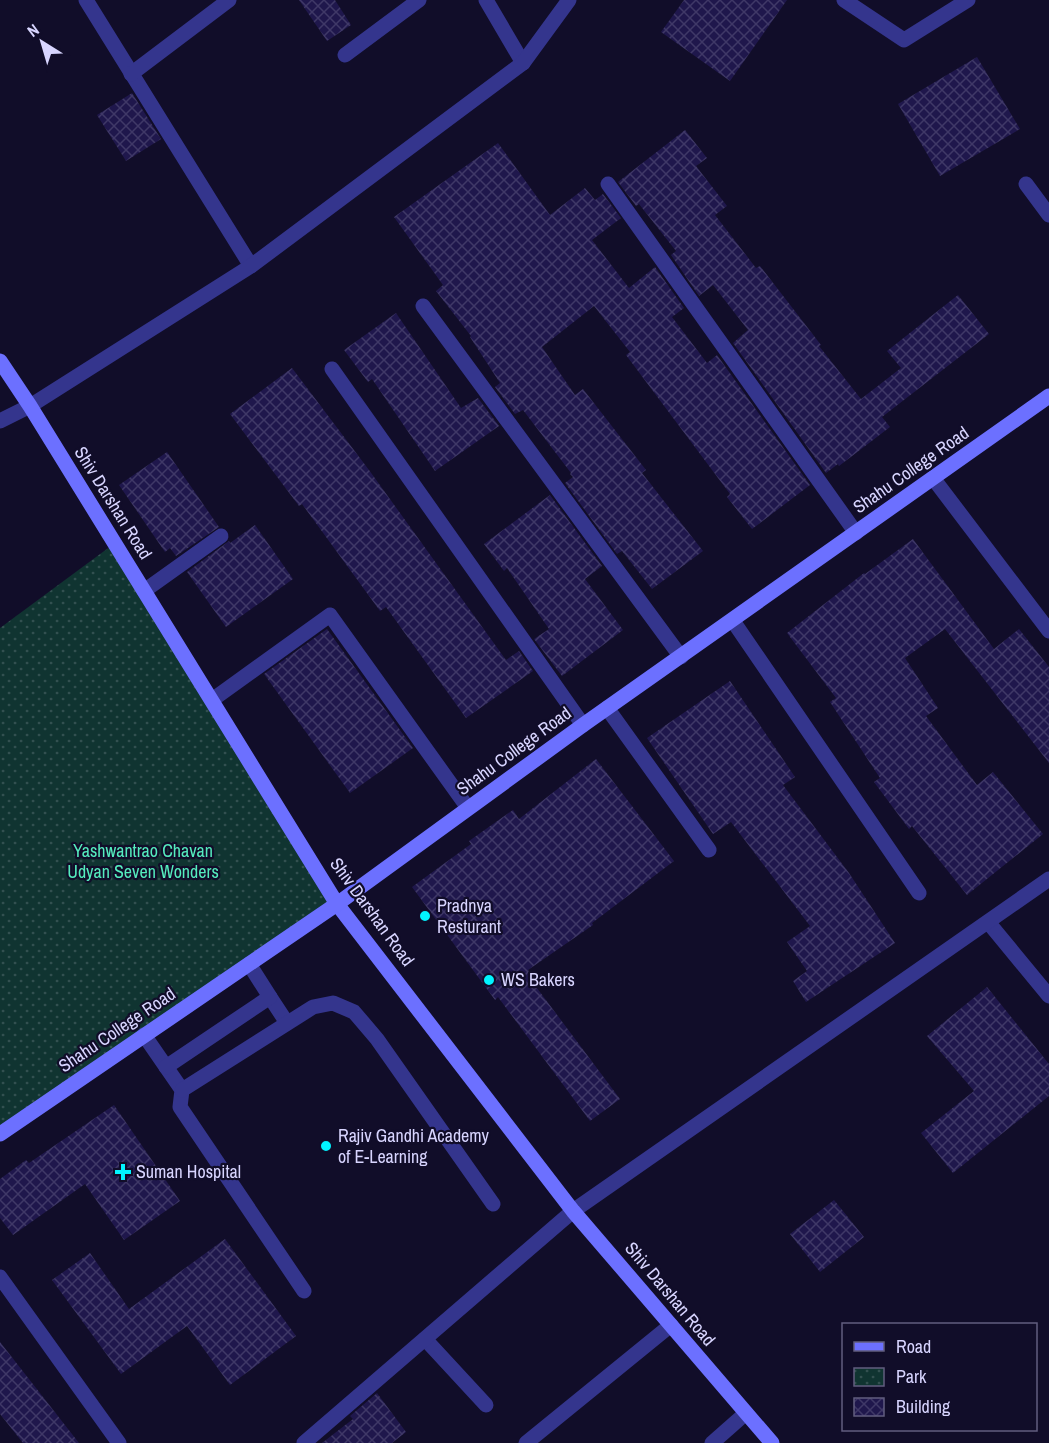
<svg xmlns="http://www.w3.org/2000/svg" width="1049" height="1443" font-family="'Archivo Narrow',sans-serif">
<style>
.park{fill:url(#park-dots)}
.building{fill:url(#building-cross-hatch)}
.lines{fill:none;stroke-linecap:round;stroke-linejoin:round}
.lane{stroke:#34358d;stroke-width:15}
.street{stroke:#34358d;stroke-width:15}
.secondary{stroke:#6c70ff;stroke-width:15}
.poi-dot{fill:#01f3ff;stroke:#110d29;stroke-width:2}
.labels{text-anchor:middle;stroke-width:4.5;stroke-linejoin:round;paint-order:stroke}
.street-label{font-size:18px;fill:#d8d5ff;stroke:#110d29}
.park-label{font-size:18px;fill:#55ecbe;stroke:#110d29}
.poi-label{font-size:18px;fill:#d8d5ff;stroke:#110d29;text-anchor:start}
</style>
<defs>
<pattern id="park-dots" width="8" height="8" patternUnits="userSpaceOnUse" patternTransform="scale(1.5)"><rect width="8" height="8" fill="#103431"/><path d="M2 2h.1M6 6h.1" fill="none" stroke="#325050" stroke-width="1.8" stroke-linecap="round"/></pattern>
<pattern id="building-cross-hatch" width="8" height="8" patternUnits="userSpaceOnUse" patternTransform="scale(1.5)"><rect width="8" height="8" fill="#1f174c"/><path d="M0 0l8 8M0 8l8-8" fill="none" stroke="#3f3867"/></pattern>
</defs>
<rect width="100%" height="100%" fill="#110d29"/>
<polygon class="park" points="115,543 337,904 0,1128 0,628"/>
<g class="building">
<polygon points="299,0 335,0 351,25 327,41"/>
<polygon points="684,0 787,0 730,81 661,32"/>
<polygon points="977,57 1020,129 940,176 898,104"/>
<polygon points="132,93 161,139 126,161 97,115"/>
<polygon points="685,130 707,158 696,166 727,206 715,215 756,268 760,266 821,345 819,346 861,399 901,368 887,351 958,295 989,334 882,417 890,427 839,466 838,464 826,473 733,343 748,330 713,285 699,296 671,255 676,251 639,204 636,206 618,182"/>
<polygon points="498,143 550,215 585,188 595,200 603,194 621,218 592,240 629,288 655,267 684,308 672,317 707,363 717,355 810,485 752,529 727,497 730,494 626,355 630,352 594,306 542,347 575,395 583,389 646,470 642,473 703,551 652,589 622,551 617,554 565,483 573,477 570,474 571,473 523,410 515,414 495,387 500,383 470,337 471,336 436,291 443,285 394,217"/>
<polygon points="396,313 461,408 478,398 499,426 435,471 372,379 368,382 344,350"/>
<polygon points="292,368 369,470 506,660 519,651 533,671 466,718 386,607 380,611 302,504 299,506 230,414"/>
<polygon points="167,452 219,527 176,556 170,548 165,552 119,485"/>
<polygon points="550,495 602,566 585,579 623,630 562,676 534,639 549,629 507,568 504,571 484,544"/>
<polygon points="255,525 293,579 226,627 187,572 229,541 230,543"/>
<polygon points="913,539 994,649 1019,629 1049,667 1049,763 945,629 905,658 938,708 926,716 977,785 993,772 1043,834 967,895 912,826 909,829 874,782 880,778 830,702 836,698 787,633 864,573 865,574"/>
<polygon points="327,629 413,748 350,793 264,674"/>
<polygon points="730,681 795,777 783,785 849,873 895,943 806,1002 793,981 807,971 787,942 810,926 731,822 713,834 647,738"/>
<polygon points="596,759 674,861 592,923 593,925 528,970 531,974 528,976 620,1099 590,1121 498,997 495,1000 412,887 471,844 469,841 513,810 519,819"/>
<polygon points="987,987 1049,1064 1049,1096 953,1173 921,1133 974,1091 927,1036"/>
<polygon points="114,1105 180,1201 124,1240 85,1184 13,1235 0,1218 0,1179 26,1160 29,1163"/>
<polygon points="834,1200 864,1237 820,1272 790,1234"/>
<polygon points="225,1239 296,1336 230,1385 187,1326 121,1374 52,1280 90,1253 129,1309"/>
<polygon points="0,1342 79,1443 23,1443 0,1414"/>
<polygon points="377,1393 406,1432 392,1443 322,1443 353,1419 350,1416"/>
</g>
<g class="lines">
<g class="lane">
<polyline points="608,184 856,533"/>
<polyline points="1026,184 1049,215"/>
<polyline points="423,306 681,657"/>
<polyline points="332,369 583,725"/>
<polyline points="144,591 221,536"/>
<polyline points="733,621 919,893"/>
<polyline points="212,700 330,615 468,808"/>
<polyline points="607,708 709,850"/>
<polyline points="270,997 287,1023"/>
<polyline points="144,1035 182,1090 180,1107 304,1291"/>
<polyline points="166,1067 270,997 249,964"/>
<polyline points="182,1090 313,1007 333,1003 354,1012 377,1039 493,1204"/>
</g>
<g class="street">
<polyline points="86,0 251,266"/>
<polyline points="486,0 523,63"/>
<polyline points="844,0 904,40 968,0"/>
<polyline points="345,55 419,0"/>
<polyline points="131,74 229,0"/>
<polyline points="0,421 30,406 251,266 523,63 569,0"/>
<polyline points="933,478 1049,631"/>
<polyline points="988,922 1049,996"/>
<polyline points="0,1277 119,1443"/>
<polyline points="425,1339 486,1405"/>
<polyline points="304,1443 573,1211 1049,879"/>
<polyline points="526,1443 671,1325"/>
<polyline points="712,1443 746,1413"/>
</g>
<g class="secondary">
<polyline points="0,361 30,406 337,904 573,1211 772,1443"/>
<polyline points="0,1134 337,904 583,725 1049,396"/>
</g>
</g>
<g class="poi-dot">
<circle cx="425" cy="916" r="6"/>
<circle cx="489" cy="980" r="6"/>
<circle cx="326" cy="1146" r="6"/>
<path d="M120 1163h6v6h6v6h-6v6h-6v-6h-6v-6h6z"/>
</g>
<g class="labels">
<g class="street-label">
<text transform="translate(911 470) rotate(-35)" y="6">Shahu College Road</text>
<text transform="translate(113 503) rotate(58)" y="6">Shiv Darshan Road</text>
<text transform="translate(514 751) rotate(-36)" y="6">Shahu College Road</text>
<text transform="translate(372 912) rotate(54)" y="6">Shiv Darshan Road</text>
<text transform="translate(117 1030) rotate(-34)" y="6">Shahu College Road</text>
<text transform="translate(670 1294) rotate(50)" y="6">Shiv Darshan Road</text>
</g>
<g class="park-label">
<text x="143" y="857">Yashwantrao Chavan<tspan x="143" dy="21">Udyan Seven Wonders</tspan></text>
</g>
<g class="poi-label">
<text x="437" y="912">Pradnya<tspan x="437" dy="21">Resturant</tspan></text>
<text x="501" y="986">WS Bakers</text>
<text x="338" y="1142">Rajiv Gandhi Academy<tspan x="338" dy="21">of E-Learning</tspan></text>
<text x="136" y="1178">Suman Hospital</text>
</g>
</g>
<rect x="842" y="1323" width="195" height="108" fill="#110d29" stroke="#615d7f" stroke-width="1.5"/>
<rect x="854" y="1342" width="30" height="9" fill="#6c70ff" stroke="#615d7f" stroke-width="1.5"/>
<text x="896" y="1353" font-size="18" fill="#d8d5ff">Road</text>
<rect x="854" y="1368" width="30" height="18" fill="url(#park-dots)" stroke="#615d7f" stroke-width="1.5"/>
<text x="896" y="1383" font-size="18" fill="#d8d5ff">Park</text>
<rect x="854" y="1398" width="30" height="18" fill="url(#building-cross-hatch)" stroke="#615d7f" stroke-width="1.5"/>
<text x="896" y="1413" font-size="18" fill="#d8d5ff">Building</text>
<g transform="translate(42 42) rotate(323)" stroke="#110d29" stroke-width="4.5" paint-order="stroke">
<path d="M0-4.5L10 22L0 15L-10 22Z" fill="#d8d5ff"/>
<text y="-9" font-size="16" font-weight="bold" text-anchor="middle" fill="#d8d5ff">N</text>
</g>
</svg>
